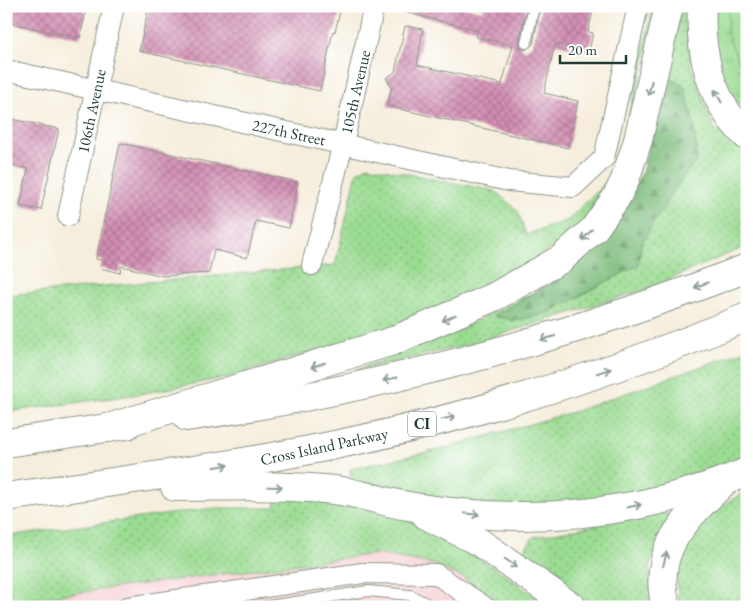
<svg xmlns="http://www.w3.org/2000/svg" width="753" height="613" font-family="'EB Garamond',serif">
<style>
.built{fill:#f7cfd3}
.grass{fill:url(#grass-dots);stroke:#5d8c63}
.forest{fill:url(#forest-firs);stroke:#4e7c58}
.park{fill:url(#park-tufts);stroke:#5d8c63}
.pitch{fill:#9bdc92;stroke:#5d8c63}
.building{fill:url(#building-cross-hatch)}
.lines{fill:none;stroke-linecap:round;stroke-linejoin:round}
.service-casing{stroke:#8a9688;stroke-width:12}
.minor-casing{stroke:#8a9688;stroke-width:22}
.motorway-casing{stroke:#8a9688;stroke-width:30}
.service{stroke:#fff;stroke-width:10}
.minor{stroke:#fff;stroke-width:20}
.motorway{stroke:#fff;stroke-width:28}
.oneway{stroke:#8f9e9a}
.labels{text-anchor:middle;stroke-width:4.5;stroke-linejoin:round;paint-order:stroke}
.shield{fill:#fff;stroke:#627771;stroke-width:1}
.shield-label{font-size:15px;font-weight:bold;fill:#1f3d34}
.street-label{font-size:16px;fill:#1f3d34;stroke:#fff}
</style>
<defs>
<pattern id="grass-dots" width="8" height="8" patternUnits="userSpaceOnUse" patternTransform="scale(1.25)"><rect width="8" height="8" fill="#9bdc92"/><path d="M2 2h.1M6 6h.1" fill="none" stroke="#7eb478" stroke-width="1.8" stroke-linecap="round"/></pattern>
<pattern id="forest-firs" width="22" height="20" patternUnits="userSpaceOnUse" patternTransform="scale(1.25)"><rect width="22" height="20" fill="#7cbc7c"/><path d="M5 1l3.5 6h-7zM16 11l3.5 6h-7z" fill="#659a66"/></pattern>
<pattern id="park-tufts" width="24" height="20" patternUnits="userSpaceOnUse" patternTransform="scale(1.25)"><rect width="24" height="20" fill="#9bdc92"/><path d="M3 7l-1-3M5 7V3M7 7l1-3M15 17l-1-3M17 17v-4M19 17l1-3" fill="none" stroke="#7eb478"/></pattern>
<pattern id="building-cross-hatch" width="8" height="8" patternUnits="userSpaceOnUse" patternTransform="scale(1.25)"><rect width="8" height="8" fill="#d38db3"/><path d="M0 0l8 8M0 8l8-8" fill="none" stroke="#ab7492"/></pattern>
</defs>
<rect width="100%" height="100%" fill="#fff"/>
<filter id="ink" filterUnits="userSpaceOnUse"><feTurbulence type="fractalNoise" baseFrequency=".02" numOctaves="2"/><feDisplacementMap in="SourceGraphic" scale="10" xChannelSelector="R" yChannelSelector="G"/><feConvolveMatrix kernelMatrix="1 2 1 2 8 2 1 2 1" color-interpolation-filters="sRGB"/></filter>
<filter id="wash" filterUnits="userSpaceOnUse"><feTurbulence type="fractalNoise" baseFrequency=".0096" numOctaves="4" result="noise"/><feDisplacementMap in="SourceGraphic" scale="20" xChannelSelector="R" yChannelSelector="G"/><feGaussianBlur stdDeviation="1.12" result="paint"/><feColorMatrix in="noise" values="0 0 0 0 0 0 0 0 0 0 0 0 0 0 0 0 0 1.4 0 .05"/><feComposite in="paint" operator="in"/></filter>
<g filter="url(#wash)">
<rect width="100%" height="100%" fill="#f6eedd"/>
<polygon class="built" points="397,540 531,607 6,607 6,593"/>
<g class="grass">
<polygon points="653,6 657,6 623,155 610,187 574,233 507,278 407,323 225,378 134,395 6,412 6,295 335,265 357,172 368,166 495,191 518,211 526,235 568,220 607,181 620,154"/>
<polygon points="682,6 687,6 691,66 714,128 747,154 747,246 644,290 467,345 351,372 457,331 549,284 604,240 643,172"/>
<path d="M747,350V456C649,503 531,515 424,498C400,494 375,485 351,478L350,469L438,450L576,411Z"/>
<polygon points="747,491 747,607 678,607 677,564 693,522"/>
<polygon points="278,495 363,505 431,529 501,572 550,607 505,607 464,578 433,564 376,554 6,602 6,536 214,508 274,508"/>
<polygon points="660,513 672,514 662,531 650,566 653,607 595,607 521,555 533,537"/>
</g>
<polygon class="forest" points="666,75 685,88 694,125 697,160 675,188 642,242 638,265 548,313 515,321 494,316 549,284 604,240 642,173"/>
<polygon class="park" points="714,6 747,6 747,115 729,94 712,45"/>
<polygon class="pitch" points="729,6 747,6 747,81 727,34"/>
<g id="blocks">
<g class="building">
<polygon points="6,6 87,6 80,38 6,22"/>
<polygon points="149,6 174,11 174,6 321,6 340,11 335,32 333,31 320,91 139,51"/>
<polygon points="408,6 461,6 482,11 483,6 527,6 519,42 521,48 525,50 533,44 541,6 594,6 588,32 593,33 589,51 555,44 544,93 578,101 568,148 387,106 392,87 386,78 395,72 405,26 423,29 417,65 502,84 513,45 476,37 478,30 407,13"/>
<polygon points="12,119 59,129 41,210 20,206 28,169 10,165 11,158 6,157"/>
<polygon points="120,143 298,182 289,228 256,221 247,258 214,250 209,273 163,276 121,266 120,273 100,268 102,260 96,259"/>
</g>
</g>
</g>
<g filter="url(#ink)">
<use href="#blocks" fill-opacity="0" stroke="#8a9688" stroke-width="1"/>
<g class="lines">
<g class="service-casing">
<g id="service">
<polyline points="526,43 534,6"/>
<polyline points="262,607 368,591 410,595 434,607"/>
</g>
</g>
<g class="minor-casing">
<g id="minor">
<polyline points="6,70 509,181 573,187 604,158 638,6"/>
<polyline points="68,216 114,6"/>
<polyline points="312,265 343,144 374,6"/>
<polyline points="128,607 363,573 436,574 485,607"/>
</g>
</g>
<g class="motorway-casing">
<g id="motorway">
<path d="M702,6C699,53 711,103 747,136"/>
<path d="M187,417C379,389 566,339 747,268"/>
<polyline points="108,428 393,341 496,296 561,259 594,229 616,198 625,180 638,140 669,6"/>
<polyline points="6,443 127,425"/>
<path d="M175,487C228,487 282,484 334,490C360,493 383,502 408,506C526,526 636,517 747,472"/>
<path d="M6,497C113,482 219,468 325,447C469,418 611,374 747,317"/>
<polyline points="426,515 479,542 572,607"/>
<path d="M666,607C651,552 683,521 720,486"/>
</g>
</g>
<use href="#service" class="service"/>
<use href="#minor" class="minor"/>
<use href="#motorway" class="motorway"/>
</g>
<defs><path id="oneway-shaft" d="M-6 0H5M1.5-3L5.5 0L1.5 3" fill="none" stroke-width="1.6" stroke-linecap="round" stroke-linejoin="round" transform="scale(1.25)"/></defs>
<g class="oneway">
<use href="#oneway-shaft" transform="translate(650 88) rotate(103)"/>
<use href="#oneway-shaft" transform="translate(718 96) rotate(-119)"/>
<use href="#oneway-shaft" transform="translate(587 235) rotate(134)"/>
<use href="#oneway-shaft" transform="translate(701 285) rotate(159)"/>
<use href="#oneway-shaft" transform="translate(449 318) rotate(156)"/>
<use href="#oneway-shaft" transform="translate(548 338) rotate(164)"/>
<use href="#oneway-shaft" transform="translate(318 365) rotate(163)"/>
<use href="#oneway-shaft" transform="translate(604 371) rotate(-18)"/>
<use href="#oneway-shaft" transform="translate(390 379) rotate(166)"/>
<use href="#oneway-shaft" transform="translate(448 418) rotate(-14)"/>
<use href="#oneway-shaft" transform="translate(221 466) rotate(-9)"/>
<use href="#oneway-shaft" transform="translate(275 487) rotate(1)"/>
<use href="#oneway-shaft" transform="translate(634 506) rotate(-12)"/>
<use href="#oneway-shaft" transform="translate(472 514) rotate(6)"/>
<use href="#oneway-shaft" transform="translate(665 559) rotate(-75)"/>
<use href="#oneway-shaft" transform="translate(511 563) rotate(35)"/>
</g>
</g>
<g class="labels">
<rect class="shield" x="408" y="411.5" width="28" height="25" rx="4"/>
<g class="shield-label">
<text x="422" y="429">CI</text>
</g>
<g class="street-label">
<text transform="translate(355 92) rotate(-77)" y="6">105th Avenue</text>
<text transform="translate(91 111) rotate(-78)" y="6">106th Avenue</text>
<text transform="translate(289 132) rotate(12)" y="6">227th Street</text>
<text transform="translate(324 446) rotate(-12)" y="6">Cross Island Parkway</text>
</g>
</g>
<rect width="753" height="613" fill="none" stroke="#fff" stroke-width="25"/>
<path d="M560 55v8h66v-8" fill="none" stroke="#1f3d34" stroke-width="2.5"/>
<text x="568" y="55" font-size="15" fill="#1f3d34" stroke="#ffffff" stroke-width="4" paint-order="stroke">20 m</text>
</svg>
